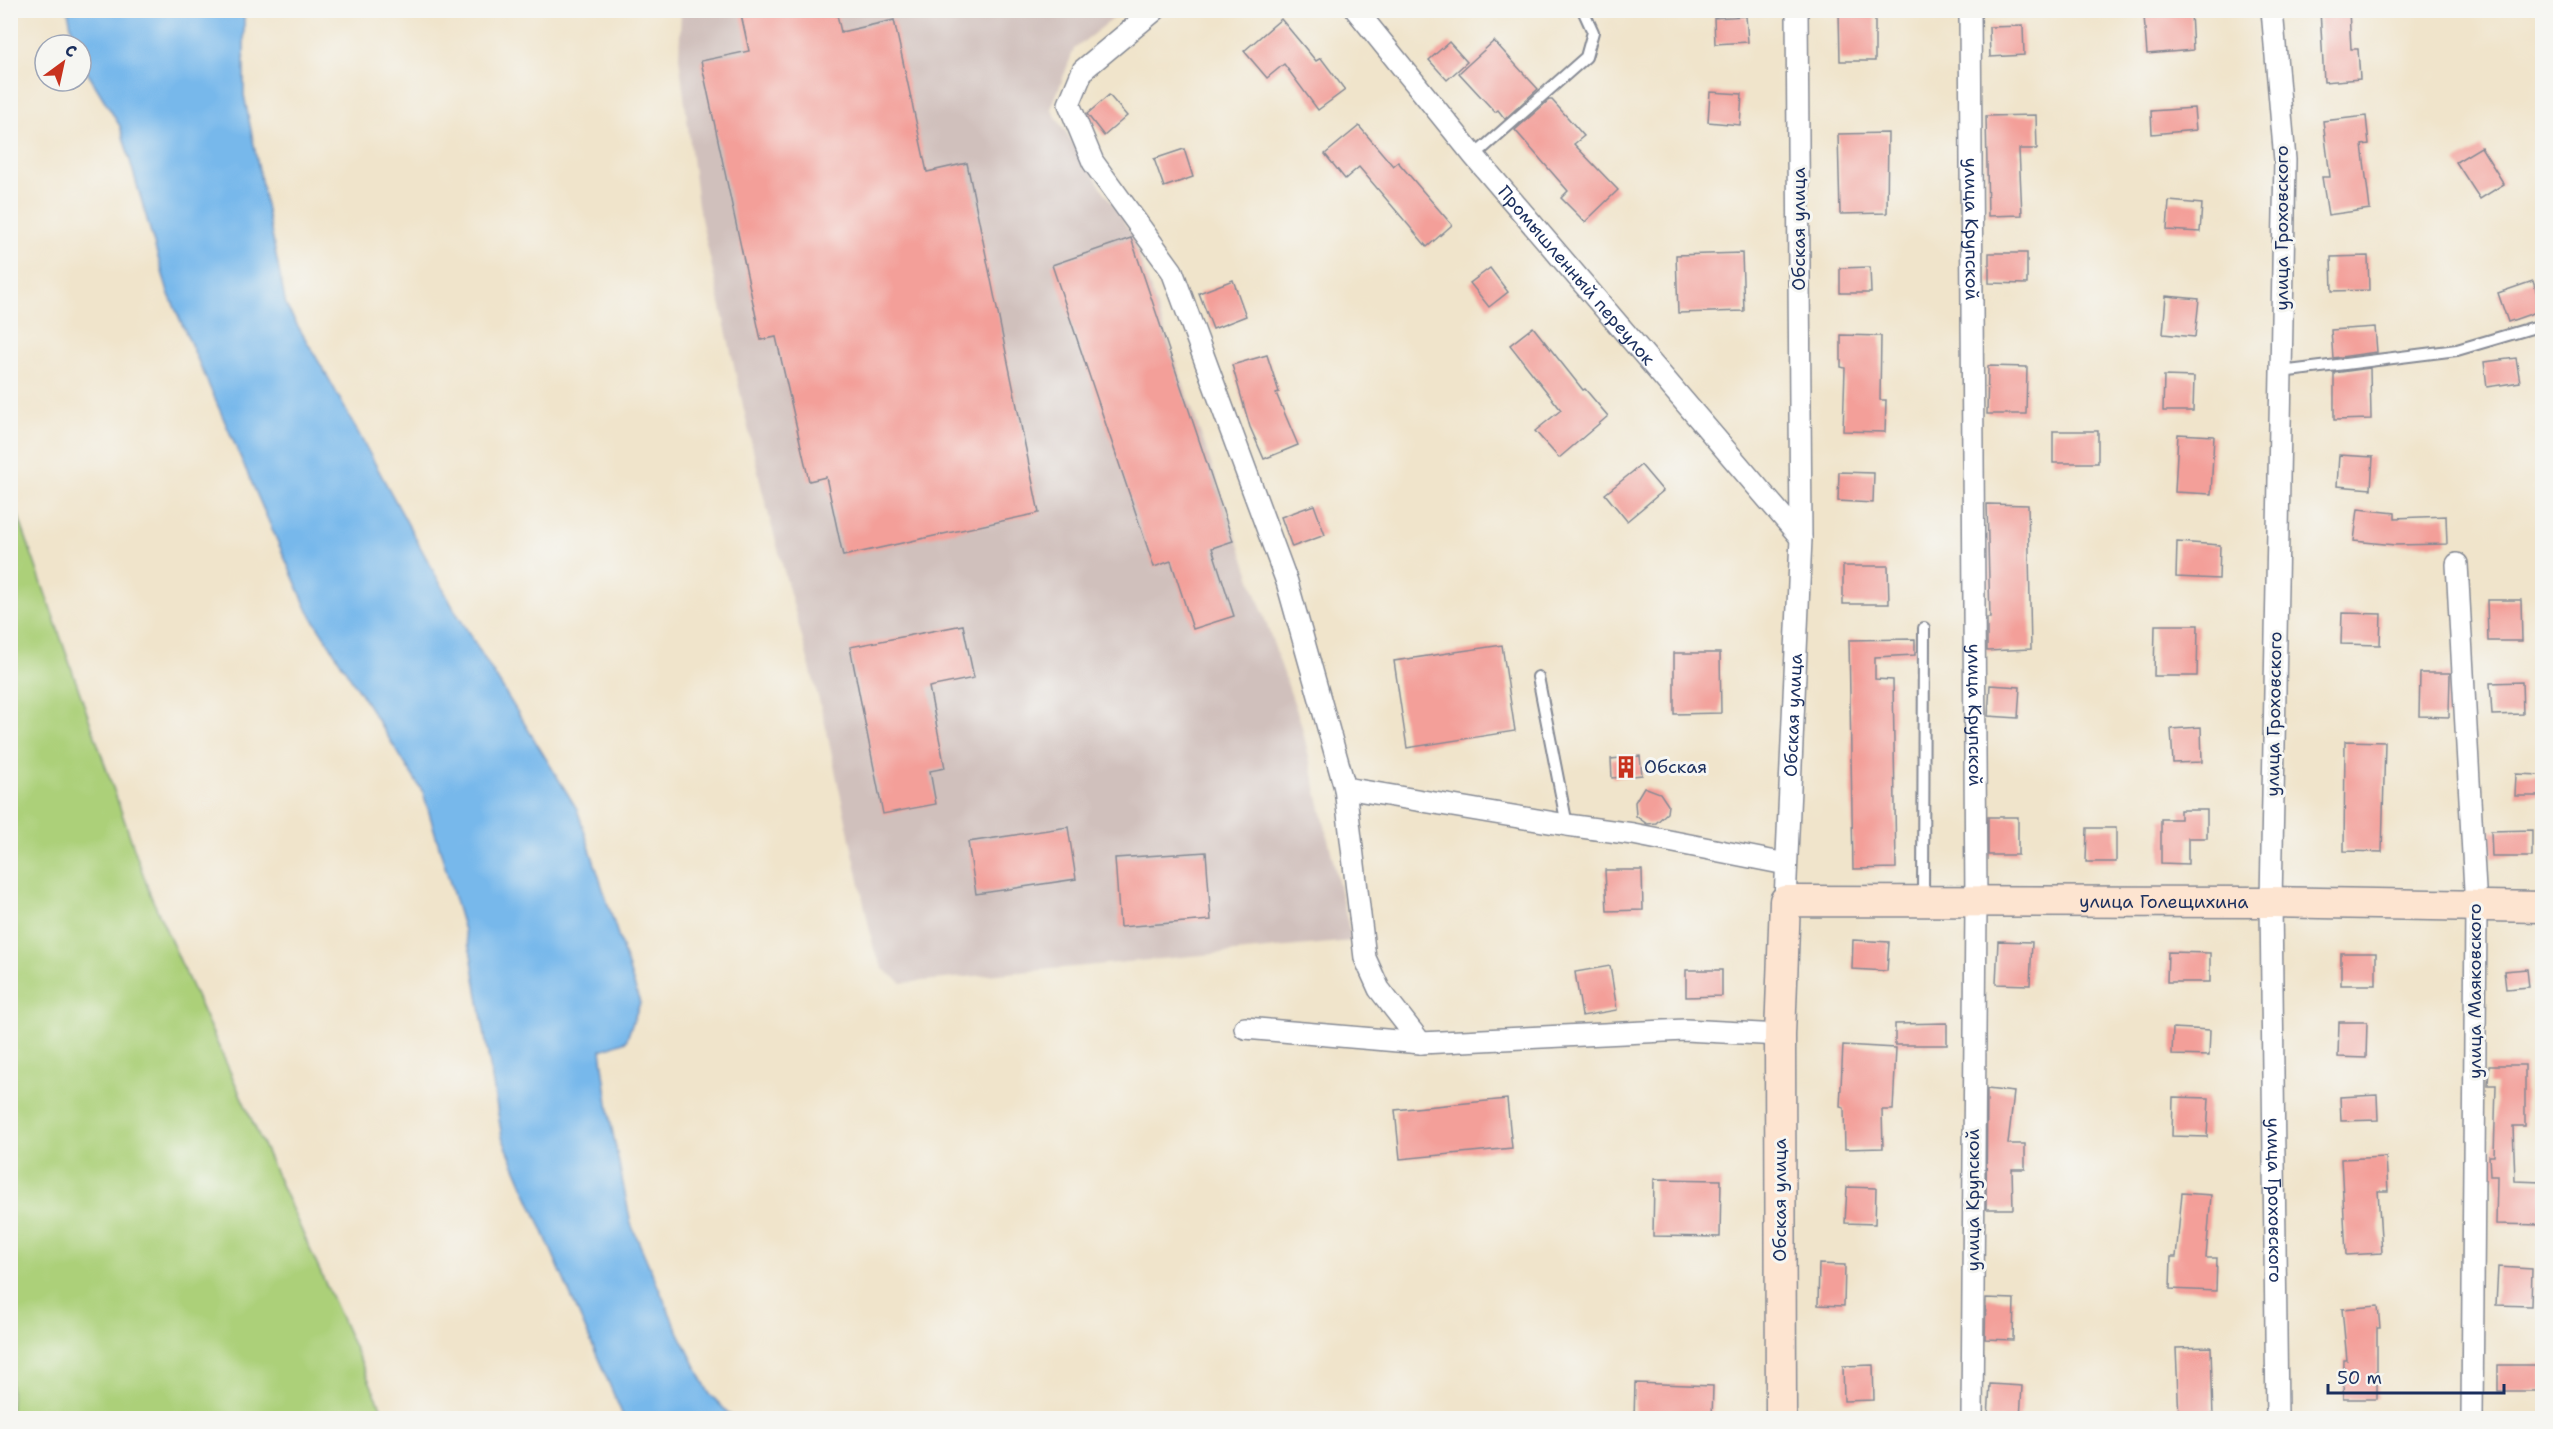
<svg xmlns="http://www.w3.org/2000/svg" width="2553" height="1429" font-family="'Shantell Sans',sans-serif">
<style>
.industrial{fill:#d0c0bc}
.green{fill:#acd079;stroke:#64806c;stroke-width:1.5}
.water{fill:#77b8eb;stroke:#4974a4;stroke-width:1.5}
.building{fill:#f39f99}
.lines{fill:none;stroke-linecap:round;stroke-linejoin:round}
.lane-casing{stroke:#868a94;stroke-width:14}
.street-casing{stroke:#868a94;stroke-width:24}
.secondary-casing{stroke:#868a94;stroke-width:33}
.lane{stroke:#fff;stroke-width:10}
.street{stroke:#fff;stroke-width:21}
.secondary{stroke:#fde4d0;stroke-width:30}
.labels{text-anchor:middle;stroke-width:6;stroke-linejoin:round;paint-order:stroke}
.street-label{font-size:18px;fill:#1b2f5e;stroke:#f6f6f2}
.poi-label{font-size:18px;fill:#1b2f5e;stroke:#f6f6f2;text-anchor:start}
</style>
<rect width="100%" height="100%" fill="#f6f6f2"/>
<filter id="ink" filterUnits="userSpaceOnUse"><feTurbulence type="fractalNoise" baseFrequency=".0167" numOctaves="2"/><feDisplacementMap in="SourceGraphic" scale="12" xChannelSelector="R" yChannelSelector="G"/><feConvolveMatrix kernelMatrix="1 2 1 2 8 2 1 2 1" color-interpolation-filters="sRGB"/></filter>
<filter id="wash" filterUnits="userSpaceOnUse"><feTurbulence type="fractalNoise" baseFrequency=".008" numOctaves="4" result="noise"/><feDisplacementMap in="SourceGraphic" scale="24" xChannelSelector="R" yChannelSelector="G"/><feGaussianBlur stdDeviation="1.35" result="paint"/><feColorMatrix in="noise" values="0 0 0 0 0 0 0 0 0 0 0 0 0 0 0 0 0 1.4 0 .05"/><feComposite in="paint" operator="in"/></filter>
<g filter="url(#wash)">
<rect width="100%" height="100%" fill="#f0e4cb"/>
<polygon class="industrial" points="681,11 1123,11 1074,49 1051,109 1131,233 1301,723 1352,941 902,983 883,969 874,950 824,719 762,490 698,205 679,57"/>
<polygon class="green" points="10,492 150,894 386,1418 11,1418"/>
<polygon class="water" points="244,10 244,95 286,306 329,379 454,609 577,809 640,1003 626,1041 601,1050 610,1119 631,1224 673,1321 709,1393 733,1418 624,1418 502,1137 471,954 423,792 308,611 168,292 120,126 81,62 81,45 75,45 68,11"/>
<g id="blocks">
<g class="building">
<polygon points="740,10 836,10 841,32 894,20 927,172 967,163 1039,513 843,556 826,477 809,481 776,337 761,340 701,61 749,51"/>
<polygon points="2320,10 2349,10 2351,49 2358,49 2360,79 2324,82"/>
<polygon points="1839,11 1875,11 1875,61 1840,61"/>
<polygon points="2191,13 2193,50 2147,54 2144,16"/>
<polygon points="1746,16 1748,42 1715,44 1714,18"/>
<polygon points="1281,19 1316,61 1321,58 1345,90 1318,110 1284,64 1267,78 1244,51"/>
<polygon points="2023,26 2024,55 1990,57 1989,27"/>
<polygon points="1494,41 1538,89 1505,119 1498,110 1495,112 1459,73"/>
<polygon points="1449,42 1467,62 1447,80 1429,60"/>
<polygon points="1710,92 1742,94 1740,125 1708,122"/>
<polygon points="1109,95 1127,116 1104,136 1087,114"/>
<polygon points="1549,100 1552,100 1584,136 1574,144 1618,190 1585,222 1561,198 1568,191 1515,130"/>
<polygon points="2194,108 2196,130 2152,134 2151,111"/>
<polygon points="2036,115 2037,149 2019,149 2022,215 1988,216 1986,116"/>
<polygon points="2366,116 2369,144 2362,145 2370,209 2328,215 2322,177 2330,177 2323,121"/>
<polygon points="1359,126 1393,166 1398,162 1452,225 1427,247 1359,167 1345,179 1325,154"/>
<polygon points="1888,133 1887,213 1840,214 1838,134"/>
<polygon points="2481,147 2504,184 2480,199 2456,162"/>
<polygon points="1184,149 1193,177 1164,187 1154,159"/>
<polygon points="2169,201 2202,204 2200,232 2167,230"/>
<polygon points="1131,238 1233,541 1212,548 1234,616 1193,629 1171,561 1154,567 1052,265"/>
<polygon points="1742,253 1744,311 1678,313 1676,255"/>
<polygon points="1989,253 2027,253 2027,284 1989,283"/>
<polygon points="2368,256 2369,290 2332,291 2331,257"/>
<polygon points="1870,267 1871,293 1840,293 1840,268"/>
<polygon points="1490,268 1508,292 1489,307 1470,283"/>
<polygon points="1233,280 1246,316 1213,329 1199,293"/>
<polygon points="2533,281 2542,310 2508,322 2498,293"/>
<polygon points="2166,296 2199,299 2195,337 2163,334"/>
<polygon points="1533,327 1583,390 1585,389 1608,416 1559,458 1535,431 1561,410 1510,345"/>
<polygon points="2375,327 2377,352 2333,358 2331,330"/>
<polygon points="1841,335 1881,336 1880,400 1886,400 1885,432 1843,431 1845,368 1841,367"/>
<polygon points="1267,355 1279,392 1276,393 1298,445 1264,459 1250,427 1232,365"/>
<polygon points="2516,358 2520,382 2487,387 2484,362"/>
<polygon points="1988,366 2027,367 2026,414 1987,414"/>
<polygon points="2370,368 2371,419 2334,420 2334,373"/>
<polygon points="2164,376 2194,377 2193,411 2163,411"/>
<rect x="2053" y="431" width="45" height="32"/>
<polygon points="2178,434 2214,436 2211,494 2175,492"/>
<polygon points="2339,455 2373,457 2371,489 2337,486"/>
<polygon points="1641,465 1663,491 1627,521 1605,494"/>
<polygon points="1839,472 1874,473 1873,503 1838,501"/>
<polygon points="1987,504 2028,505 2031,649 1987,651 1987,618 1990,618"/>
<polygon points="1314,505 1325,535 1292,547 1281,517"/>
<polygon points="2358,509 2395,513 2395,518 2446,516 2447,544 2395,545 2354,541"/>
<polygon points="2177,542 2220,545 2219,579 2176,577"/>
<polygon points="1843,566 1888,566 1889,604 1843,604"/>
<polygon points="2487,600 2521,600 2522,641 2488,641"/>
<polygon points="2342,613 2381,614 2380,645 2341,644"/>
<polygon points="963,625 974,678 929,687 945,768 930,771 936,804 883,814 850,647"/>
<polygon points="2155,625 2198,625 2197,676 2154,676"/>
<polygon points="1915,639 1915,655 1875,657 1875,679 1893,680 1896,868 1853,869 1849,640"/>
<polygon points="1502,645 1515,731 1407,748 1394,661"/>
<polygon points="1674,653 1720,653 1721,713 1674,714"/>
<polygon points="2420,673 2450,673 2449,717 2419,716"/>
<polygon points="2522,682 2523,714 2492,715 2490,683"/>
<polygon points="1990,685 2020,687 2018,718 1988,716"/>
<polygon points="2201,727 2202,762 2173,763 2171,729"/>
<polygon points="2345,741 2385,742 2382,852 2344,851"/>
<polygon points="1640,756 1642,775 1612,778 1611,759"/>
<polygon points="2516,774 2542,775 2542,796 2515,796"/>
<polygon points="1644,787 1660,793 1668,805 1667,813 1656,823 1647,824 1636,816 1635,802"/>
<polygon points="2180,810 2207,810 2207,838 2188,838 2188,864 2161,863 2161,819 2180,819"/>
<rect x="1988" y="817" width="30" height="38"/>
<polygon points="1068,827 1076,879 976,894 968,842"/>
<polygon points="2087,828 2116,828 2116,862 2086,862"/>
<polygon points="2532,830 2532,857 2492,857 2491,831"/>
<polygon points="1206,852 1211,920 1120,927 1115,858"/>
<polygon points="1605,870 1642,870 1643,910 1607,911"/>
<polygon points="1853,940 1889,942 1887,971 1852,969"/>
<polygon points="1998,941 2032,942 2030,985 1996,984"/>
<polygon points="2168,952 2210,953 2210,982 2167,982"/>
<rect x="2341" y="953" width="35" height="32"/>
<polygon points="1610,966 1617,1010 1582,1016 1575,972"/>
<polygon points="2527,969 2529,987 2506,989 2504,971"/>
<polygon points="1686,970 1722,970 1722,996 1686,997"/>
<polygon points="2339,1022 2367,1022 2366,1058 2338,1057"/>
<polygon points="1947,1023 1947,1045 1895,1045 1895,1024"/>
<polygon points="2173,1028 2210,1030 2209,1056 2172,1055"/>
<polygon points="1843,1045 1896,1048 1893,1110 1882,1110 1883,1148 1845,1149 1844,1108 1840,1107"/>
<polygon points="2489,1065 2525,1065 2525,1126 2513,1126 2515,1181 2542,1182 2542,1225 2496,1224 2497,1176 2490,1176 2489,1156 2494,1156 2496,1085 2488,1085"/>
<polygon points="1987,1089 2014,1092 2008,1144 2025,1144 2025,1169 2012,1169 2013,1209 1986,1209"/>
<polygon points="2377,1095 2378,1120 2341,1121 2340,1097"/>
<polygon points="2173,1097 2209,1098 2207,1137 2172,1136"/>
<polygon points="1507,1099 1512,1148 1400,1159 1395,1110"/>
<polygon points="2386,1157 2388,1191 2378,1191 2382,1253 2346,1255 2341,1159"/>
<polygon points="1654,1179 1721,1180 1720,1237 1653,1236"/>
<polygon points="1847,1187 1876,1188 1875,1224 1845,1223"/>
<polygon points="2182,1193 2211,1195 2206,1258 2217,1258 2216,1291 2170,1289 2171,1257 2176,1257"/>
<polygon points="1819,1264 1845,1265 1844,1306 1818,1305"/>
<polygon points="2498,1267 2532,1269 2531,1306 2496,1305"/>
<polygon points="1986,1298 2014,1299 2013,1340 1985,1339"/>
<polygon points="2378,1306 2380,1328 2377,1328 2377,1399 2343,1399 2344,1360 2347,1360 2342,1309"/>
<polygon points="2211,1347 2213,1419 2179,1419 2176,1348"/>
<polygon points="1873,1365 1874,1400 1844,1401 1843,1366"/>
<rect x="2498" y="1365" width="44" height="26"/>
<polygon points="1635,1383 1713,1386 1712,1419 1634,1419"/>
<polygon points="1990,1384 2022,1386 2020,1419 1988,1419"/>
</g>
</g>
</g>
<g filter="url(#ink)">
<use href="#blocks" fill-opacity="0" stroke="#868a94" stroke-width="1.5"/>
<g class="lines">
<g class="lane-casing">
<g id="lane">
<polyline points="1474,156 1586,57 1593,32 1583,10"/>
<polyline points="2281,372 2457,350 2542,325"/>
<polyline points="1538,677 1567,825"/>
<polyline points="1923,899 1924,628"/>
</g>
</g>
<g class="street-casing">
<g id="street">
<polyline points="1155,10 1083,70 1069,104 1093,162 1172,271 1287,582 1345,788 1365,958 1379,989 1421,1043"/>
<path id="s1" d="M1356,10L1474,156L1801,538"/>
<path id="s2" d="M1970,10L1976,903L1972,1418"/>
<path id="s3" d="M2272,10L2285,160L2271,902L2277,1418"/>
<polyline points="2457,564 2476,908 2472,1418"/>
<polyline points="1345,788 1567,825 1633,834 1786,864"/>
<path id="s4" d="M1785,901L1801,538L1797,10"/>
<polyline points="1245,1028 1421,1043 1685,1030 1780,1035"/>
</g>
</g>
<g class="secondary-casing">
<g id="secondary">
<path id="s5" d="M1781,1418L1780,1035L1785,901L2271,902L2542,907"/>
</g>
</g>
<use href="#lane" class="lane"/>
<use href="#street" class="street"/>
<use href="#secondary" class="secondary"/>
</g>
</g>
<defs>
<g id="building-bare" transform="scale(1.8)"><path d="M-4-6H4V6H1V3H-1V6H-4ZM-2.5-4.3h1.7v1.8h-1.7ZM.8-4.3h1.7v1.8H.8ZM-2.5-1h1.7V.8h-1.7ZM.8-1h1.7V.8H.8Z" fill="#c8321e" stroke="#f6f6f2" stroke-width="2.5" paint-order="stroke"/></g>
</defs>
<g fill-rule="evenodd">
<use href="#building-bare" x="1626" y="767"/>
</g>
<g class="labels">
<g class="street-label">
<text transform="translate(2282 228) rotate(-90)" y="6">улица Гроховского</text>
<text transform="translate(1799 229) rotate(-90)" y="6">Обская улица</text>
<text dy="6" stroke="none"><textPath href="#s2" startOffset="219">улица Крупской</textPath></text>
<text dy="6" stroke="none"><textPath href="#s1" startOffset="345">Промышленный переулок</textPath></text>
<text transform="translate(2274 714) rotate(-89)" y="6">улица Гроховского</text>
<text dy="6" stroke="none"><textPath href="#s4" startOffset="186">Обская улица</textPath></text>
<text dy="6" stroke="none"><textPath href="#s2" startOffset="705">улица Крупской</textPath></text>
<text dy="6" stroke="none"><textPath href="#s5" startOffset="896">улица Голещихина</textPath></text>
<text transform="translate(2475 991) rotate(-90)" y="6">улица Маяковского</text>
<text transform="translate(1780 1200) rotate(-90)" y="6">Обская улица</text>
<text transform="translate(1973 1200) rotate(-90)" y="6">улица Крупской</text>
<text dy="6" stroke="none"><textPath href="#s3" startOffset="1191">улица Гроховского</textPath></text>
</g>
<g class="poi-label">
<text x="1644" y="773">Обская</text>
</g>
</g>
<rect width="2553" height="1429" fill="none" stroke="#f6f6f2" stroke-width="36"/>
<g transform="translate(63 63) rotate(33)"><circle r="28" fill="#f6f6f2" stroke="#9ea6b7" stroke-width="1.5"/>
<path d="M0-4.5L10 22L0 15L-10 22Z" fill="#c8321e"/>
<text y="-9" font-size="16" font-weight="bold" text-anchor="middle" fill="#1b2f5e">С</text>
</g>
<path d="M2328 1384v9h176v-9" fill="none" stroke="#1b2f5e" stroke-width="3"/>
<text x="2337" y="1384" font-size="18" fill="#1b2f5e" stroke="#f6f6f2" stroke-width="4.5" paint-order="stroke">50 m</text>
</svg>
